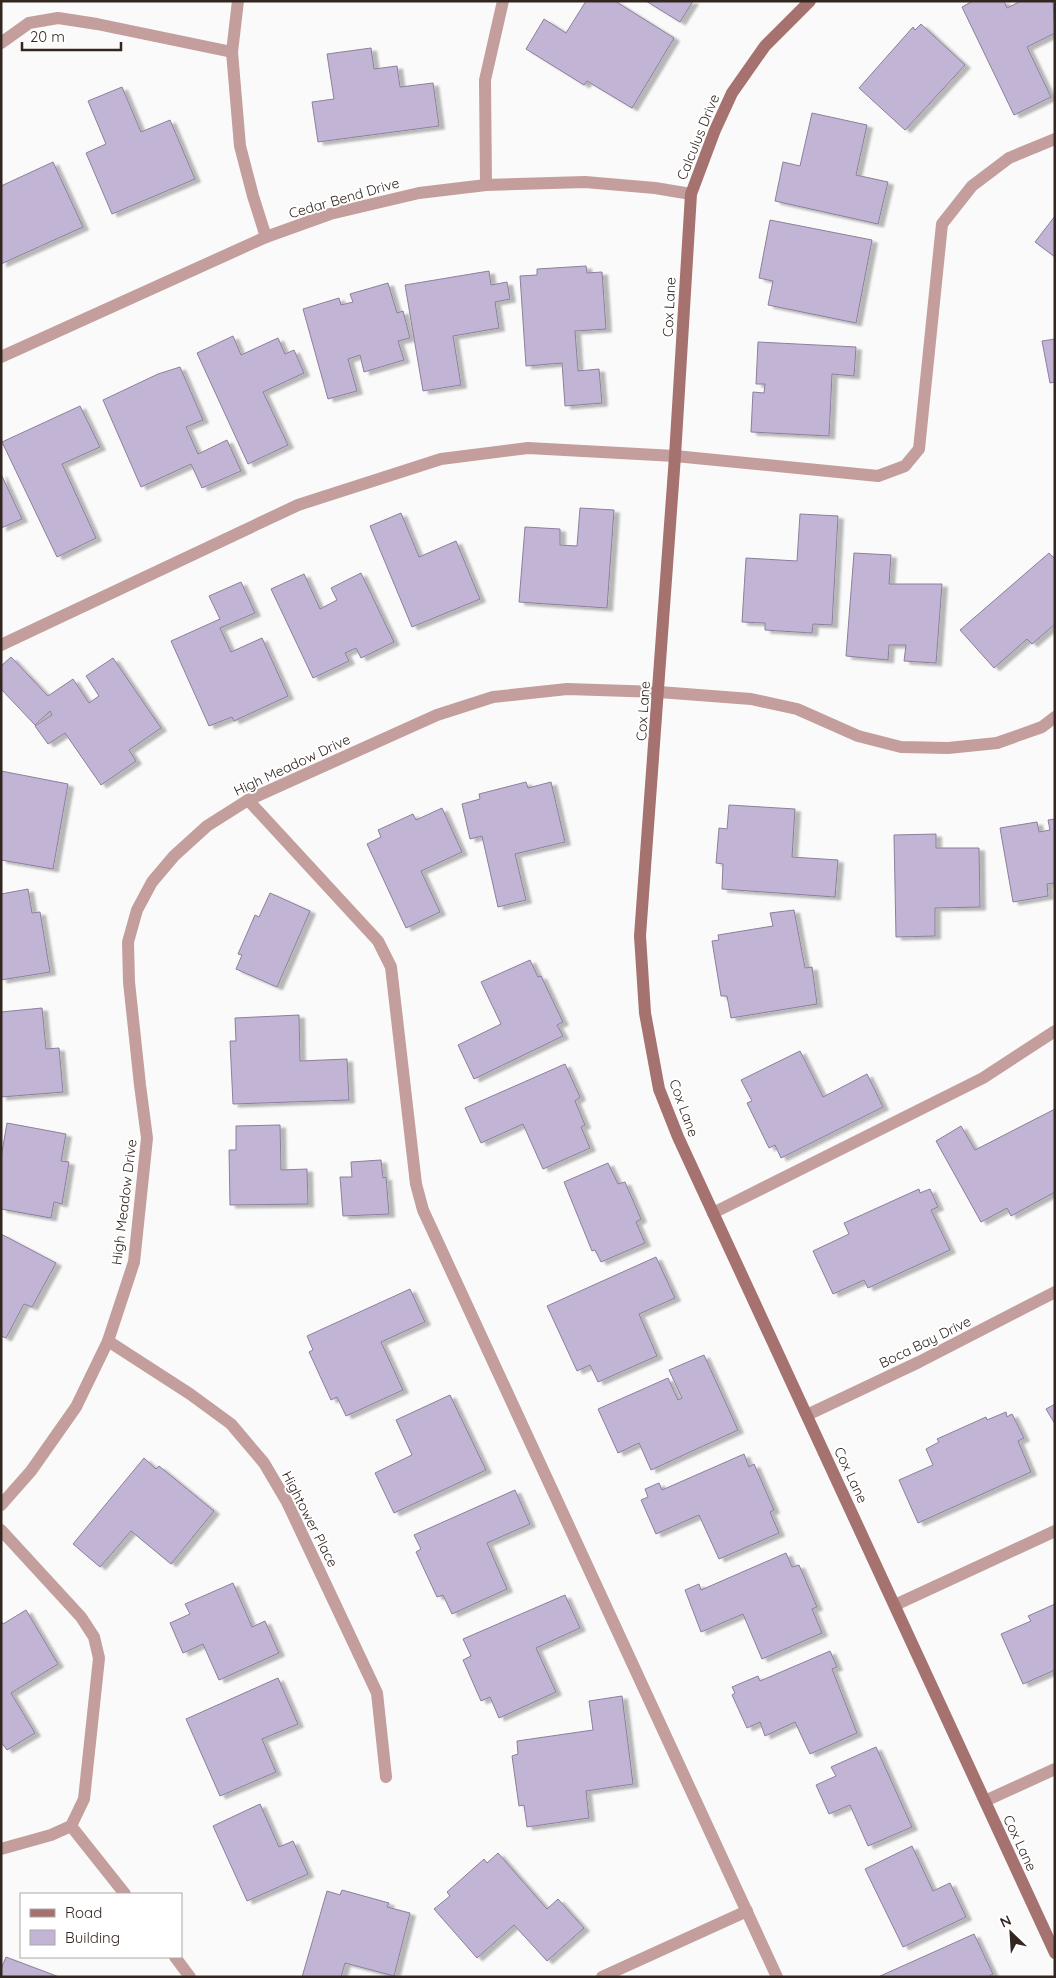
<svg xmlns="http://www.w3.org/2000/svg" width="1056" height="1978" font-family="Quicksand,sans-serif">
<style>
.building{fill:#c2b4d4;stroke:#8c7f9d;filter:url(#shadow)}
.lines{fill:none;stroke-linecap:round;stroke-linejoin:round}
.lane{stroke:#c39e9c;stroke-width:12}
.street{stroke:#c39e9c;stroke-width:12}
.secondary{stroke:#a6726f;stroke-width:12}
.labels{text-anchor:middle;stroke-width:4;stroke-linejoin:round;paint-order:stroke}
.street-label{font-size:14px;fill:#332620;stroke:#fff}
</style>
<defs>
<filter id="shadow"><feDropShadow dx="5.5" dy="3" stdDeviation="1" flood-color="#0004"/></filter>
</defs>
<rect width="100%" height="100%" fill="#fafafa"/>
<g class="building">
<polygon points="586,1 615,1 674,38 632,108 587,81 584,85 526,49 544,19 566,33"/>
<polygon points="646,1 693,1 680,22"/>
<polygon points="973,1 1004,1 1007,8 1021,1 1053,1 1055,33 1027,47 1051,97 1014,115 962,7"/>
<polygon points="921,24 965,65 905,130 859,88 913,27 915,30"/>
<polygon points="371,48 374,69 397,66 400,87 433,83 439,126 318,142 312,102 334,99 327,54"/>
<polygon points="122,87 141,132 170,120 195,179 112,214 86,153 106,144 88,101"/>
<polygon points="812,113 867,125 856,175 888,182 878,224 775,201 783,162 800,166"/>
<polygon points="53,162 83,227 1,264 1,186"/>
<polygon points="1055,216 1055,257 1035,242"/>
<polygon points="770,220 872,240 856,323 768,305 773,281 759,278"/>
<polygon points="586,266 587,273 602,272 606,329 575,331 578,371 599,369 602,403 565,406 562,363 526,366 520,276 537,275 537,269"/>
<polygon points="489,271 491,285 507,282 510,299 495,302 499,328 453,336 461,385 423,391 405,285"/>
<polygon points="388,283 397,313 403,311 410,338 398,341 404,360 364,372 360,355 348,359 357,391 328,399 303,309 339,298 341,305 353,302 350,294"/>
<polygon points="233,336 241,355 278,338 285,354 294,350 304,373 263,392 288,445 248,464 197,353"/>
<polygon points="1055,339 1055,382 1050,383 1042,341"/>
<polygon points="758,342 856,347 854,376 832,374 829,436 751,432 753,392 764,393 765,384 756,384"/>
<polygon points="180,367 203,420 186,427 198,454 227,440 241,471 202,488 191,464 141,487 103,400 158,374"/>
<polygon points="80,406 100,447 62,464 96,538 57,557 2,442"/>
<polygon points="1,474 22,519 1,528"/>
<polygon points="580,508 614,510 607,608 519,602 525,527 560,529 560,545 577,546"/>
<polygon points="401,513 419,557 456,541 480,599 412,627 370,526"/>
<polygon points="800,514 838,516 832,625 813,624 812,633 765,630 765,623 742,622 746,558 797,561"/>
<polygon points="854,553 891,555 889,584 942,584 936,663 904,661 906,645 889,645 888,660 846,656"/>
<polygon points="1049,553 1055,559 1055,624 1032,644 1027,639 994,668 960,630"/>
<polygon points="361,573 394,642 361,658 356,648 345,653 349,661 313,678 271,589 304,574 320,609 337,600 331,588"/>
<polygon points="241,582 255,613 220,628 231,652 262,638 288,696 234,721 232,717 209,726 171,641 220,619 209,596"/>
<polygon points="11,657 48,696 73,679 89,703 99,696 86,676 113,658 161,728 129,750 136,761 101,785 65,733 48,744 35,726 52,715 50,711 35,725 1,689 1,666"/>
<polygon points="1,771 68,784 53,869 1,860"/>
<polygon points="526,782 528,788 551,782 565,842 515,854 526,900 498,907 482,836 470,839 462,804 480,799 479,794"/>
<polygon points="729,805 795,809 792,857 838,860 835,897 722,889 723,864 716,863 719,828 727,829"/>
<polygon points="442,808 462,852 421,871 440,912 406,928 367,844 381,837 378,830 413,814 416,820"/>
<polygon points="1055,819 1055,883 1047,884 1048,896 1013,902 1000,828 1037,822 1039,832 1050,830 1048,820"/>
<polygon points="936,834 936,848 979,848 980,907 935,908 935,936 896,937 894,835"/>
<polygon points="28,889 32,913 40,912 50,972 1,980 1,894"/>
<polygon points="270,893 310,911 277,987 236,969 242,955 238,954 255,915 259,917"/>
<polygon points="794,910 805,968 812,967 817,1004 731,1018 727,996 721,996 712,941 719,940 718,935 773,926 770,913"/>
<polygon points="530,960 538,977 541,976 563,1022 557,1025 563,1036 474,1079 458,1045 501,1024 481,982"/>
<polygon points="42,1008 46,1049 59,1048 63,1092 1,1097 1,1012"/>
<polygon points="299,1015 300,1061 347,1059 349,1100 233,1104 230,1041 236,1041 235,1018"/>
<polygon points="800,1051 823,1097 867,1074 883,1107 781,1158 775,1145 769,1148 747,1103 752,1101 741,1080"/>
<polygon points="565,1064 580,1097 575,1101 585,1125 581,1127 590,1148 543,1169 523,1124 481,1143 465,1108"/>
<polygon points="1055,1109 1055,1192 1011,1216 1007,1208 981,1222 936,1141 961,1126 975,1150"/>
<polygon points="7,1123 66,1134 61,1161 69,1162 62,1204 54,1202 51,1218 1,1209 1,1158"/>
<polygon points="280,1125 281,1170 307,1169 308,1204 230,1205 229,1150 236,1150 236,1126"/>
<polygon points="381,1160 383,1178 386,1177 389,1214 343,1216 340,1177 352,1177 351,1162"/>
<polygon points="608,1163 618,1184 625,1182 641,1219 636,1222 645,1243 601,1262 595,1250 592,1251 564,1182"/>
<polygon points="919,1189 920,1193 930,1189 938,1207 931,1210 950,1250 868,1288 864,1280 833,1294 813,1251 849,1234 844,1223"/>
<polygon points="1,1234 56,1263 32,1307 24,1304 6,1338 1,1336"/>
<polygon points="656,1257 675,1298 639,1314 657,1356 598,1382 590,1365 577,1371 547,1306"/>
<polygon points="410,1289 425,1322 381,1342 403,1390 346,1416 337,1397 331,1400 309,1352 313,1350 307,1336"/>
<polygon points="704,1355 738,1430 651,1470 639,1443 618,1453 598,1409 668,1378 678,1400 682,1398 669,1370"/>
<polygon points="450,1395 486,1470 394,1513 375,1473 412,1455 396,1420"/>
<polygon points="1055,1404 1055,1424 1046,1409"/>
<polygon points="1006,1412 1007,1417 1012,1414 1024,1438 1018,1441 1031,1472 918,1523 899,1480 933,1465 926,1449 939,1442 937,1439 986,1417 987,1420"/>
<polygon points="744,1454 749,1467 754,1464 774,1510 770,1512 779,1533 719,1559 699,1515 656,1534 641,1500 648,1497 645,1489 659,1483 662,1490"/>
<polygon points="144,1458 156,1469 159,1466 214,1511 171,1564 131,1531 100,1567 73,1544"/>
<polygon points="515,1490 530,1524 487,1543 507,1589 452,1614 443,1595 437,1597 416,1552 421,1549 414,1535"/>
<polygon points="786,1553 792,1567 799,1565 817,1607 812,1609 822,1633 762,1659 743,1614 701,1632 685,1590 699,1584 701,1590"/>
<polygon points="233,1583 252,1627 265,1621 279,1653 219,1680 203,1644 183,1653 170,1623 190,1614 185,1604"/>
<polygon points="565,1595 580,1628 536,1648 556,1692 499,1718 490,1697 481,1701 463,1660 471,1656 463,1639"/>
<polygon points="1055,1604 1055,1670 1023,1684 1001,1634 1031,1621 1028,1616"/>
<polygon points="26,1610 58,1664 11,1693 35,1733 7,1750 1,1742 1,1621 3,1624"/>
<polygon points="830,1651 837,1667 832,1669 857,1733 810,1754 795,1722 765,1736 760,1722 747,1728 732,1695 735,1693 732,1687 758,1676 760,1681"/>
<polygon points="278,1678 298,1724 262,1739 276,1772 220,1796 186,1719"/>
<polygon points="622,1696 633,1784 586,1791 589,1818 527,1827 524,1805 519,1806 512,1756 518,1754 517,1741 593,1730 589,1701"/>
<polygon points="876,1747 912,1827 868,1846 850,1805 829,1814 816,1785 836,1776 831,1767"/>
<polygon points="260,1804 279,1847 293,1841 308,1874 247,1901 213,1826"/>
<polygon points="912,1846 933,1891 950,1883 966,1917 903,1947 865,1869"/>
<polygon points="498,1853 547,1909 558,1899 584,1928 547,1961 514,1925 477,1958 434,1909 450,1896 447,1892 484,1859 487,1863"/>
<polygon points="342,1890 389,1903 387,1907 410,1913 394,1976 345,1963 341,1977 302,1977 327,1891 340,1895"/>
<polygon points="974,1934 993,1974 987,1977 878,1977"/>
<polygon points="6,1957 59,1977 1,1977 1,1969"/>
</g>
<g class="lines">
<g class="lane">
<polyline points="1,43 29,23 58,18 97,24 232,52"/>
<polyline points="486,185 485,80 503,1"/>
<polyline points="1,645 298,505 441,459 528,448 675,456 878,476 905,466 919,449 942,224 972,186 1009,158 1055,139"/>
<polyline points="248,800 378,941 391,967 416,1184 423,1210 777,1977"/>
<polyline points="713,1213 983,1078 1055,1031"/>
<polyline points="1,1530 81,1617 94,1637 99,1658 84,1799 71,1826 51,1835 1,1849"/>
<polyline points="895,1605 1055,1531"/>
<polyline points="71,1826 125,1894"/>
<polyline points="175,1957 190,1977"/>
<polyline points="602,1977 747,1911"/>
</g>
<g class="street">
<polyline points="238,1 232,52 240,146 253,196 266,237"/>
<polyline points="1,357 266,237 330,214 419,193 486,185 585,182 655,188 691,194"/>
<polyline points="108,1341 190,1394 231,1424 264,1463 287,1502 377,1693 386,1777"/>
<polyline points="807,1415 919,1362 1055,1292"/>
<polyline points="1,1505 31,1471 76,1407 108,1341 134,1262 147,1138 140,1085 129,982 128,942 137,910 152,882 174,856 207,826 248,800 437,715 493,697 567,689 659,692 751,699 797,709 858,736 901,747 948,748 997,743 1042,727 1055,717"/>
<polyline points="985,1801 1055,1769"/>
</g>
<polyline class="secondary" points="810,1 765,46 732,93 715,130 691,194 675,456 640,936 645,1013 659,1089 678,1137 1055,1953"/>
</g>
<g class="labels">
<g class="street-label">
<text transform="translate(698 137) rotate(-68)" y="5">Calculus Drive</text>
<text transform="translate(344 198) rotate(-16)" y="5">Cedar Bend Drive</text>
<text transform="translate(669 307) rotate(-87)" y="5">Cox Lane</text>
<text transform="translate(643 711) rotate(-86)" y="5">Cox Lane</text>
<text transform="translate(292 765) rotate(-25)" y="5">High Meadow Drive</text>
<text transform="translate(684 1108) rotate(70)" y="5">Cox Lane</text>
<text transform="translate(124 1202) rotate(-83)" y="5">High Meadow Drive</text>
<text transform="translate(925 1342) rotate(-26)" y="5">Boca Bay Drive</text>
<text transform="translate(851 1475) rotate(65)" y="5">Cox Lane</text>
<text transform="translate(310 1519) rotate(63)" y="5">Hightower Place</text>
<text transform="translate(1020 1843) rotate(65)" y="5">Cox Lane</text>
</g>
</g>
<rect width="1056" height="1978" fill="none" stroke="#332620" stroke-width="5"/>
<rect x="20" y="1893" width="162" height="65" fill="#ffffff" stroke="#ada8a6"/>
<rect x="30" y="1909" width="25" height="8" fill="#a6726f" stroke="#ada8a6"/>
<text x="65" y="1918" font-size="15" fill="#332620">Road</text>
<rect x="30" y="1930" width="25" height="15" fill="#c2b4d4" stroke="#ada8a6"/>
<text x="65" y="1943" font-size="15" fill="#332620">Building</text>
<g transform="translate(1011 1933) rotate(335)" stroke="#ffffff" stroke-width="4" paint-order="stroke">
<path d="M0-4L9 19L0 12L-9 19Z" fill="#332620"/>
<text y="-8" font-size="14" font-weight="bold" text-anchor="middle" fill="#332620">N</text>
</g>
<path d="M22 42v8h99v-8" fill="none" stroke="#332620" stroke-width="2.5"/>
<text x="30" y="42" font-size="15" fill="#332620" stroke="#ffffff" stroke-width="4" paint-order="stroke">20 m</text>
</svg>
